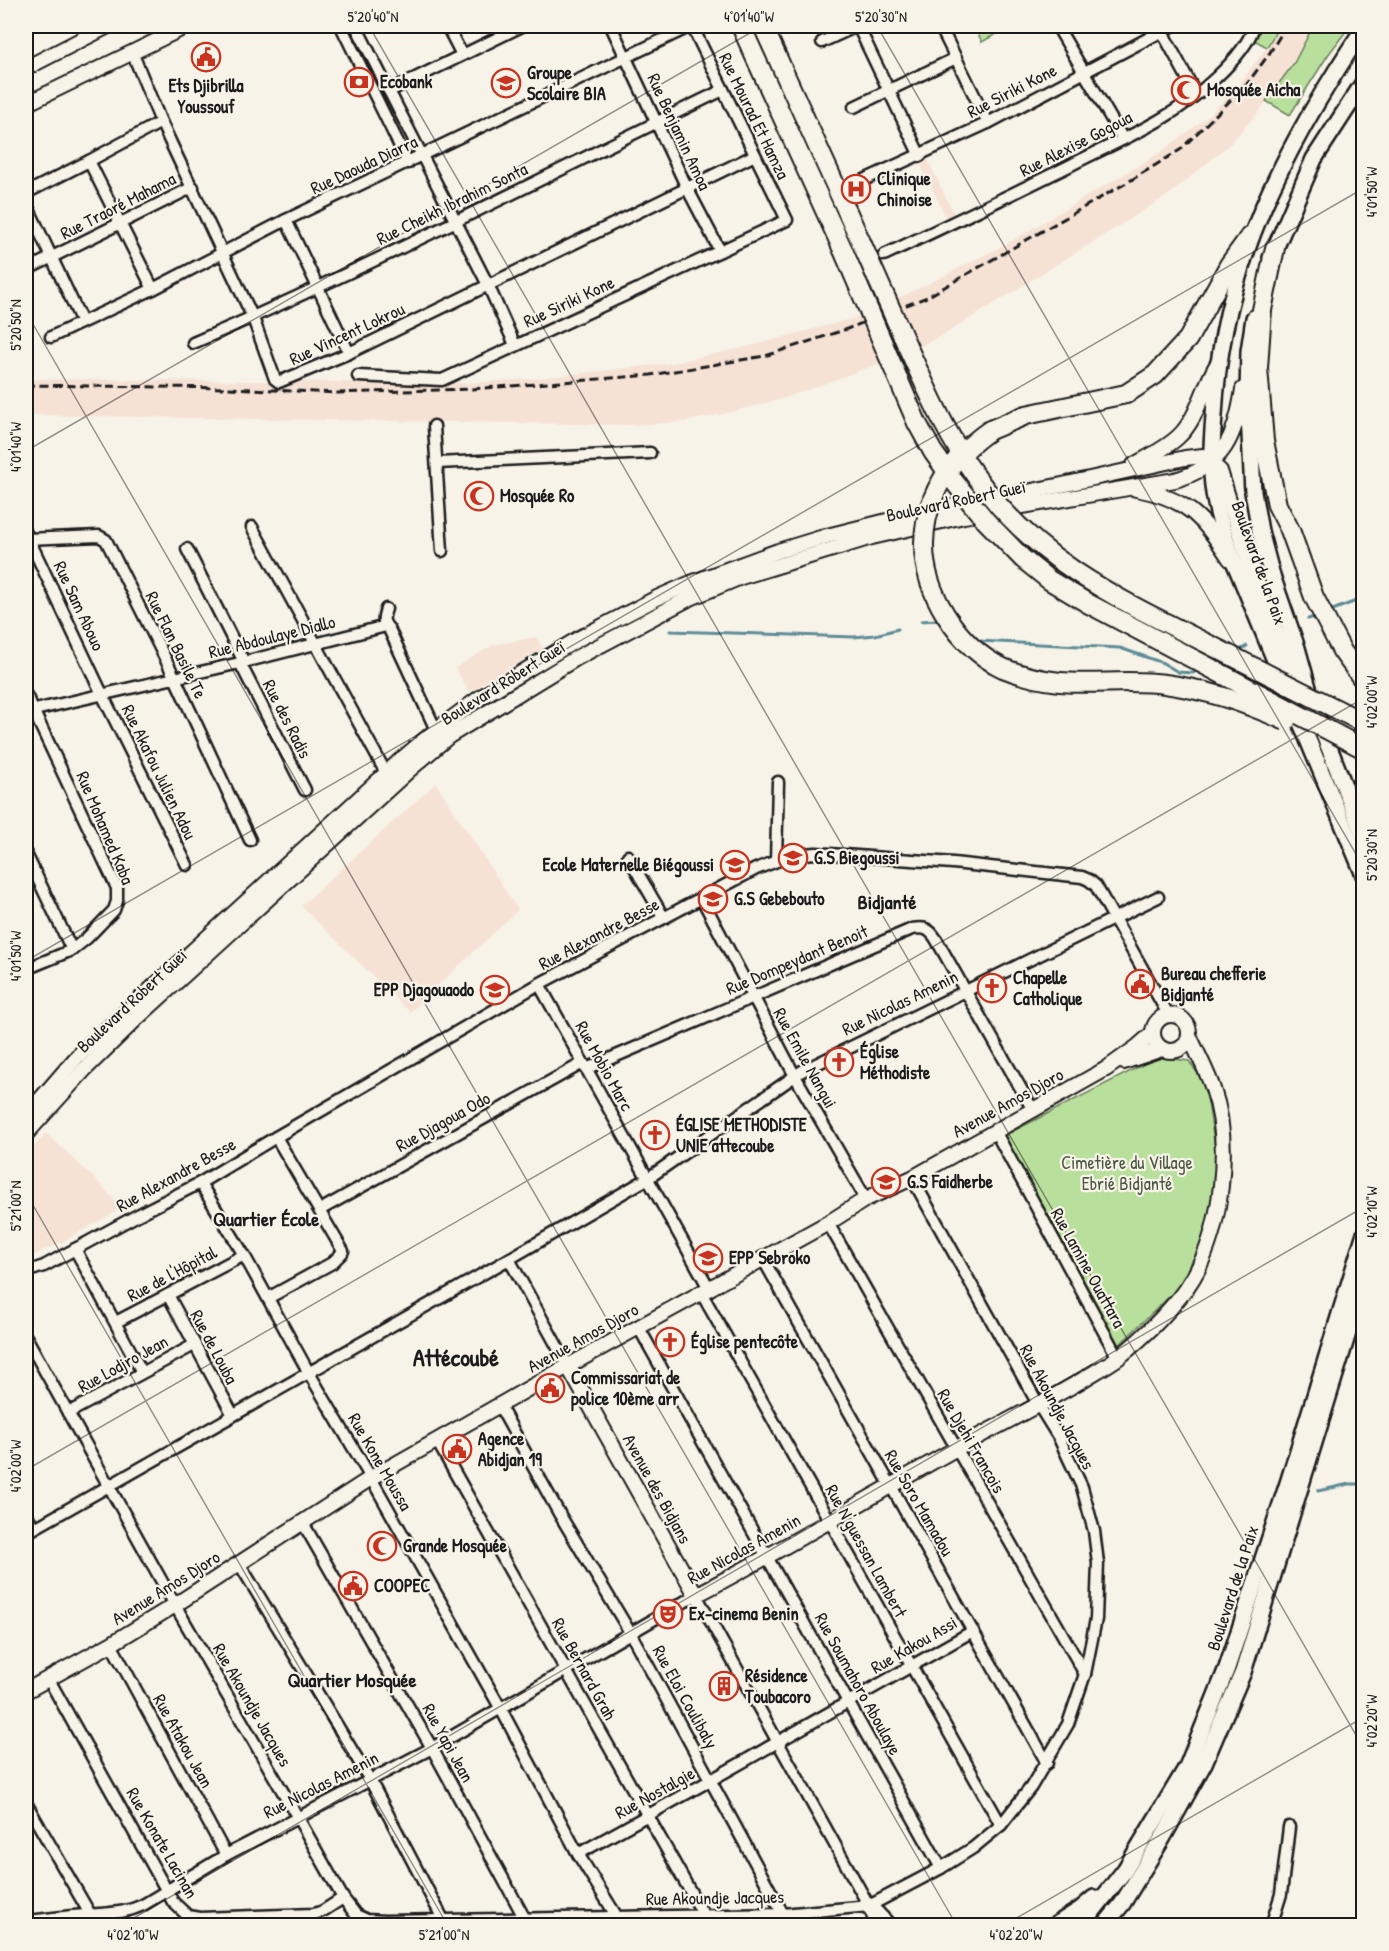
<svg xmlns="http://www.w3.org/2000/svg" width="1389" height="1951" font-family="'Patrick Hand',sans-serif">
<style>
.built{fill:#f6e2d5}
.green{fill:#b8e09c;stroke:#6a7e5c;stroke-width:1.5}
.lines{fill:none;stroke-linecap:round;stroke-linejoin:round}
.stream{stroke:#5d8c96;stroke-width:3}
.street-casing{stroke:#1c1c1c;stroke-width:15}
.secondary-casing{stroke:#1c1c1c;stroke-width:18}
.primary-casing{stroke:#1c1c1c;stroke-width:20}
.highway-casing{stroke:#1c1c1c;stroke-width:22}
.street{stroke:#f7f3e8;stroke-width:10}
.secondary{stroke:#f7f3e8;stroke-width:14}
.primary{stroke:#f7f3e8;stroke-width:15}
.highway{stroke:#f7f3e8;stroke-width:18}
.rail{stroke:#1c1c1c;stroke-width:3;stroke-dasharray:9 4.5;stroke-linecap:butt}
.highway-bridge-casing{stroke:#1c1c1c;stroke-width:22;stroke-linecap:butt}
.highway-bridge{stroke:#f7f3e8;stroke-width:18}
.ticks{fill:none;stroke:#1c1c1c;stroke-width:1.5;stroke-opacity:0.45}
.labels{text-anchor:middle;stroke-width:4.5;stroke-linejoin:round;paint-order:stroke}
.poi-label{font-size:18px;font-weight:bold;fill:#1c1c1c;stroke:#f7f3e8;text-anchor:start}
.street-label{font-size:18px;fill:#1c1c1c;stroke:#f7f3e8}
.park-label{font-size:18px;fill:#4b5742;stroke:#f7f3e8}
.neighbourhood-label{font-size:20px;font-weight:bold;fill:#1c1c1c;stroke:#f7f3e8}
.district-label{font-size:24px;font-weight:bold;fill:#1c1c1c;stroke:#f7f3e8}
.neatline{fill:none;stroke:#1c1c1c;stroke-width:2}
.ticks-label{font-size:15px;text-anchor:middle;fill:#1c1c1c}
</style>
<rect width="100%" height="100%" fill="#f7f3e8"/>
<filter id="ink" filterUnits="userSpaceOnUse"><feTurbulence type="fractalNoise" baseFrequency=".0167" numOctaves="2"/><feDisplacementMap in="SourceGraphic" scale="12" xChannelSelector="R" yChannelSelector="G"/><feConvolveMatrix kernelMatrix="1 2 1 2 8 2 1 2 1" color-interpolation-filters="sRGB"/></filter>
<g filter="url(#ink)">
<g class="built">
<polygon points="1279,26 1313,26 1294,63 1261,109 1231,143 1170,194 947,333 903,355 782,399 723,414 683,422 634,425 26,415 26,379 461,383 529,379 673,363 742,348 855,318 932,282 1008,243 1158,154 1206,118 1238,86 1267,47"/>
<polygon points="927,158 955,216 947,219 919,162"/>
<polygon points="536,637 543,648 469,692 455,668 493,645"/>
<polygon points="436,783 518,910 410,1012 301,906"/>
<polygon points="46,1133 97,1181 122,1208 66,1240 26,1259 26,1155"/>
</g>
<g class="green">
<polygon points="974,26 1006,26 1007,28 982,42"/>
<polygon points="1262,26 1279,26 1267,47 1254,40"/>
<polygon points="1313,26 1350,26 1328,55 1290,115 1266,101 1294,63"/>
<polygon points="1158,1057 1189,1061 1205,1084 1218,1166 1211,1225 1177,1289 1119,1345 1004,1136"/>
</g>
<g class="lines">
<g class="stream">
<polyline points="1330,611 1364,598"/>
<polyline points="1308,619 1318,616"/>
<polyline points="921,621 936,620 943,624"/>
<polyline points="670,631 854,637 875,635 898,629"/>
<polyline points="978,641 1120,648 1163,663 1178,672 1193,673 1200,669"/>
<polyline points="1238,651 1247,646"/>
<polyline points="1318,1491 1349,1484 1364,1484"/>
</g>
<g class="street-casing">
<g id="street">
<polyline points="341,26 408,163"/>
<polyline points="356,26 488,285 515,345"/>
<polyline points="447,26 462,55"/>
<polyline points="611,26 687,188 720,251"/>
<polyline points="858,26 920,156"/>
<polyline points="940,26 988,123"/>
<polyline points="1057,26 1123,139"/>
<polyline points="1159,26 1196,94"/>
<polyline points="822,42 857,26"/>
<polyline points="132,52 161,122 253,318 275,379 279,382 349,353 755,155"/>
<polyline points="389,91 522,26"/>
<polyline points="854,107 956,58"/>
<polyline points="89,161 153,289"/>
<polyline points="864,180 988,123 1172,26"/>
<polyline points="26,193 89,161 161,122"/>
<polyline points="26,203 82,322"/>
<polyline points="286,220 349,353"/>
<path d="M884,255C946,226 1008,196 1069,166C1100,150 1133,136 1163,118C1192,101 1245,58 1254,26"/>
<polyline points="26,270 193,187"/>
<polyline points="51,337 153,289 286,220 691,26"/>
<path d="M193,343C373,266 547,175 723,90"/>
<polyline points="358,376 442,380 787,220 692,26"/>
<polyline points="434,426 442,551"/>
<polyline points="437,463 650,453"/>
<polyline points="252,527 386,773"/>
<polyline points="26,533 102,694 187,865"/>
<polyline points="26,539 99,536 106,540 175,678 250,840"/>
<polyline points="187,549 244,662"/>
<path d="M386,609C383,618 382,622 389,629L436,730"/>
<polyline points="240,663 305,790"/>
<polyline points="26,695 117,888 117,901 114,910 87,938 72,950 26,969"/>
<polyline points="26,712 244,662 386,626"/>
<polyline points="26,854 72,950"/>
<polyline points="628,856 664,918"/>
<polyline points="776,861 778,782"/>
<polyline points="702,899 795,1076 866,1199"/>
<polyline points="539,984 710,1290"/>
<path d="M586,1069L912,929C924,927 929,928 936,939L1033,1110"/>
<polyline points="995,1131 1118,1358"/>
<polyline points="200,1183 244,1255 309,1373 371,1478 501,1709 578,1854 617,1917"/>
<polyline points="320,1210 583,1063"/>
<polyline points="828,1223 1085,1674"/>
<polyline points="75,1249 142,1372"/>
<polyline points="509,1259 568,1366"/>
<polyline points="763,1259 1047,1763"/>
<polyline points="26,1272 44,1266 147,1210 200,1183 276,1137 539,984 756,869 792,855 816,853 953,863 1082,877 1089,880 1096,886 1169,1016"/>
<polyline points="702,1294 1001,1825"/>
<polyline points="168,1295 233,1415"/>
<polyline points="268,1298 332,1263 342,1253 343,1251 276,1137"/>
<polyline points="116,1322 244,1255"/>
<polyline points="639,1328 941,1868"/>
<polyline points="26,1337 175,1605 298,1818 343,1898 356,1915 367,1920 385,1921 783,1914 869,1906 941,1868 973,1848 1001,1825 1031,1787 1068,1724 1085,1674 1096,1619 1098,1563 1094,1531 1082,1487 1059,1438 1038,1404 912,1178"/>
<polyline points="499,1405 560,1515 631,1634 783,1914"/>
<polyline points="68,1413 194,1345"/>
<polyline points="437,1441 703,1914"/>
<polyline points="26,1513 34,1528"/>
<polyline points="303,1523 432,1748 525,1919"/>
<polyline points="26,1533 509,1259 647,1179 802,1071 1158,897"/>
<polyline points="239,1563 370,1780 446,1925"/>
<polyline points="111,1644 226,1855"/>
<polyline points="48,1678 173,1902 188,1916 200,1918 314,1914 323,1911 343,1898"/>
<polyline points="26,1803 90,1914"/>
<polyline points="578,1854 711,1780 973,1631"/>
<path d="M26,1921C46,1919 67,1916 87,1915C107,1913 124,1914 143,1905L226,1855L432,1748L696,1595L869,1906L876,1926"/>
<polyline points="1271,1926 1281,1894 1289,1827"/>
</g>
</g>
<g class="secondary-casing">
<g id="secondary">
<polyline points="26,68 108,26"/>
<polyline points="26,104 187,26"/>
<path d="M1134,465C1148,457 1165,449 1178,437C1198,419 1203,386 1218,363"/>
<path d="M1136,489C1186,498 1203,517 1230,559"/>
<circle cx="1171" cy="1033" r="18"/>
<polyline points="1124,1062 1162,1049"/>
<polyline points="26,1116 77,1057 403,758 436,730 481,697 578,639 657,598 691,583 778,551 827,536 911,515 1062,485 1185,458 1203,456 1220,471 1244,548 1283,649 1293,671 1306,695"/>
<path d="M26,1134L85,1069L137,1018L408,771L449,736L578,657L688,599L741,577L872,537L964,516L1175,480C1224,466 1236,436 1243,389"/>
<path d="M568,1366L696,1595C784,1549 870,1497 957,1448C999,1425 1042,1404 1084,1379C1095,1372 1108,1365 1119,1357C1143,1338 1177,1305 1193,1278C1222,1229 1232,1143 1213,1089C1207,1071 1197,1053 1189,1035"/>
<polyline points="26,1691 111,1644 175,1605 371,1478 568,1366 828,1223 866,1199 912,1178 1106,1069 1137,1047 1153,1033"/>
</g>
</g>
<g class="primary-casing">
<g id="primary">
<path d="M1364,28C1283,149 1221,268 1214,416C1212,442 1210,468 1214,493C1217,514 1224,534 1231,554L1364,875"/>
<polyline points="1271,258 1314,159 1364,82"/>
<polyline points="1254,318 1249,351 1248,396 1253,492 1260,531 1272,576 1297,648 1314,709 1364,837"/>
<polyline points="869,1906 888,1926"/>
<polyline points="1054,1926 1081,1909 1094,1898"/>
<polyline points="1081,1926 1125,1870 1187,1767 1227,1668 1289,1480 1364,1236"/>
<polyline points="1104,1926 1122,1904 1163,1837 1204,1763 1243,1672 1364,1281"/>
</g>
</g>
<g class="highway-casing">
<g id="highway">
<polyline points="741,26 843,250"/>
<polyline points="763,26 861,242"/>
<polyline points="1275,248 1262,310 1258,368 1264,441 1277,505 1290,530 1314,597 1342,651 1364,681"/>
<polyline points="990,430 1026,415 1126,394 1155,375 1188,339 1229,265 1250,236"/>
</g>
</g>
<use href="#street" class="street"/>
<use href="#secondary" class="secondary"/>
<use href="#primary" class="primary"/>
<use href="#highway" class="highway"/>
<polyline class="rail" points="26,385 229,388 337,393 472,389 651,375 765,356 847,329 927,297 1128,182 1180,150 1247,84 1269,54 1286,26"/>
<g class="highway-bridge-casing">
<g id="highway-bridge">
<path d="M861,242C877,278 893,314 909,350C929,394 948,438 977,478C1037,562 1120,600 1210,645C1261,671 1312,697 1364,723"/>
<polyline points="843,250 917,423 933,452 956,484 986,521 1023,559 1049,580 1089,604 1364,749"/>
<path d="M990,430C951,457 925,495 924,543C923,592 958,647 1003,668C1020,675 1041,680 1060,682C1095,685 1130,679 1165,684C1208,690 1247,703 1286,721"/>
</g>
</g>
<use href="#highway-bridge" class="highway-bridge"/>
</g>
</g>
<path class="ticks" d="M369,26L1364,1749M877,26L1364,868M26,312L957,1926M26,451L762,26M26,961L1364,188M26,1193L448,1926M26,1470L1364,698M120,1926L1364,1207M1003,1926L1364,1717"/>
<defs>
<g id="civic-ring" transform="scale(1.5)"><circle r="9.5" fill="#f7f3e8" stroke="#c8321e" stroke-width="1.5"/><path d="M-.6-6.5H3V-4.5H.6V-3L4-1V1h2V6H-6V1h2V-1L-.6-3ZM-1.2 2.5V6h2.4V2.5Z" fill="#c8321e"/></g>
<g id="bank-ring" transform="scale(1.5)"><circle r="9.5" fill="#f7f3e8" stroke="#c8321e" stroke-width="1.5"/><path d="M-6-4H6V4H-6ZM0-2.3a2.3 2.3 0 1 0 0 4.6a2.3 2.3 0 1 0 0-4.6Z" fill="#c8321e"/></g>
<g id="school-ring" transform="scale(1.5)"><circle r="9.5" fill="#f7f3e8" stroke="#c8321e" stroke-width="1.5"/><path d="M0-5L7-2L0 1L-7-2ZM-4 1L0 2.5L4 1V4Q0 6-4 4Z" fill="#c8321e"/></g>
<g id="mosque-ring" transform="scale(1.5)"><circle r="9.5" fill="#f7f3e8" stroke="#c8321e" stroke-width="1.5"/><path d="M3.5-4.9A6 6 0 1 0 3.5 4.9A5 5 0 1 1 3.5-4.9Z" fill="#c8321e"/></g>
<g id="hospital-ring" transform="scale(1.5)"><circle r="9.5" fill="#f7f3e8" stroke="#c8321e" stroke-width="1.5"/><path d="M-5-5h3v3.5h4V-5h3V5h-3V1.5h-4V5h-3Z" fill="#c8321e"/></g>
<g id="church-ring" transform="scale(1.5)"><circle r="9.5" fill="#f7f3e8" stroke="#c8321e" stroke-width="1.5"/><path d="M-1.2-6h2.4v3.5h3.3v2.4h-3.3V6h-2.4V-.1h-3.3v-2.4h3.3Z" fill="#c8321e"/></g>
<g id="theatre-ring" transform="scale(1.5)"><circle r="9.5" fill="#f7f3e8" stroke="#c8321e" stroke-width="1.5"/><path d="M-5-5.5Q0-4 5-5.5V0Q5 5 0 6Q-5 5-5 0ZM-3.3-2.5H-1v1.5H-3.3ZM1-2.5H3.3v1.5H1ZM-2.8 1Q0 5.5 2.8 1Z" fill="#c8321e"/></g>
<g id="building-ring" transform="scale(1.5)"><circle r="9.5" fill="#f7f3e8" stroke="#c8321e" stroke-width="1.5"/><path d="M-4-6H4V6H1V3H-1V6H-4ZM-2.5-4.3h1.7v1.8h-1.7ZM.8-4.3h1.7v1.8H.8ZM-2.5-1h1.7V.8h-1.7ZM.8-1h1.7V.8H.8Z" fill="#c8321e"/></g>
</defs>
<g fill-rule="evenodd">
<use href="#civic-ring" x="206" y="57"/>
<use href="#bank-ring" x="359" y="82"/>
<use href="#school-ring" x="506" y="83"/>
<use href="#mosque-ring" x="1186" y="90"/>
<use href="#hospital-ring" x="856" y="189"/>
<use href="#mosque-ring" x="479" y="496"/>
<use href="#school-ring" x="793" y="858"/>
<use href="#school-ring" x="735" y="865"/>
<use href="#school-ring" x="713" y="899"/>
<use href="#civic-ring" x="1140" y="984"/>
<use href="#church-ring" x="992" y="988"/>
<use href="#school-ring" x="495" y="990"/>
<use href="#church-ring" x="839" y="1062"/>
<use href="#church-ring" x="655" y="1135"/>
<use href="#school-ring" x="886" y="1182"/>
<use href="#school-ring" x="708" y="1258"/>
<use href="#church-ring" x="670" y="1342"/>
<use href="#civic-ring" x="550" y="1388"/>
<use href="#civic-ring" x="457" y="1449"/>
<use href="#mosque-ring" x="382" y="1546"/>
<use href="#civic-ring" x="353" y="1586"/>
<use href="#theatre-ring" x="668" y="1614"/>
<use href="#building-ring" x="724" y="1686"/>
</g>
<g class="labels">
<g class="poi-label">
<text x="527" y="79">Groupe<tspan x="527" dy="21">Scolaire BIA</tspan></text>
<text x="380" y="88">Ecobank</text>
<text x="206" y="92" text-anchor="middle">Ets Djibrilla<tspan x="206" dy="21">Youssouf</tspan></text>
<text x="1207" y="96">Mosquée Aicha</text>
<text x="877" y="185">Clinique<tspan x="877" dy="21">Chinoise</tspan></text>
<text x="500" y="502">Mosquée Ro</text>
<text x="814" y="864">G.S Biegoussi</text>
<text x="714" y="871" text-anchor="end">Ecole Maternelle Biégoussi</text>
<text x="734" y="905">G.S Gebebouto</text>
<text x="1161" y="980">Bureau chefferie<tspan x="1161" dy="21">Bidjanté</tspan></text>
<text x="1013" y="984">Chapelle<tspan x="1013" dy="21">Catholique</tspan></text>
<text x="474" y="996" text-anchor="end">EPP Djagouaodo</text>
<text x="860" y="1058">Église<tspan x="860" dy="21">Méthodiste</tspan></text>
<text x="676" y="1131">ÉGLISE METHODISTE<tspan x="676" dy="21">UNIE attecoube</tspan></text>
<text x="907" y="1188">G.S Faidherbe</text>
<text x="729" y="1264">EPP Sebroko</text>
<text x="691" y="1348">Église pentecôte</text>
<text x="571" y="1384">Commissariat de<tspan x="571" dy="21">police 10ème arr</tspan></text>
<text x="478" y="1445">Agence<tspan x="478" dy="21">Abidjan 19</tspan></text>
<text x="403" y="1552">Grande Mosquée</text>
<text x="374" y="1592">COOPEC</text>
<text x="689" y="1620">Ex-cinema Benin</text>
<text x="745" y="1682">Résidence<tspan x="745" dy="21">Toubacoro</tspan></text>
</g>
<g class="street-label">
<text transform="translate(1012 91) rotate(-27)" y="6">Rue Siriki Kone</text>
<text transform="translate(754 116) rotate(64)" y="6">Rue Mourad Et Hamza</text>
<text transform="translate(679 132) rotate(65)" y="6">Rue Benjamin Amoa</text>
<text transform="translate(1076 144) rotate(-27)" y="6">Rue Alexise Gogoua</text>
<text transform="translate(364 165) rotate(-25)" y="6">Rue Daouda Diarra</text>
<text transform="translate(452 204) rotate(-26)" y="6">Rue Cheikh Ibrahim Sonta</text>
<text transform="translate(118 206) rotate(-27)" y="6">Rue Traoré Mahama</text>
<text transform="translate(569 302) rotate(-25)" y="6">Rue Siriki Kone</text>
<text transform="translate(347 334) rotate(-25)" y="6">Rue Vincent Lokrou</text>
<text transform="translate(956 501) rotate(-12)" y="6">Boulevard Robert Gueï</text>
<text transform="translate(1259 563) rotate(70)" y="6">Boulevard de la Paix</text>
<text transform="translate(79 606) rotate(65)" y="6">Rue Sam Abouo</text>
<text transform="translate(272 637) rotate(-14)" y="6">Rue Abdoulaye Diallo</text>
<text transform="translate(176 645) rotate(64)" y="6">Rue Flan Basile Te</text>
<text transform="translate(503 683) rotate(-32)" y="6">Boulevard Robert Gueï</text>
<text transform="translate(287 719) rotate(63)" y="6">Rue des Radis</text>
<text transform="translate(159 772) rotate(64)" y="6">Rue Akafou Julien Adou</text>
<text transform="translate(105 828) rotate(67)" y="6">Rue Mohamed Kaba</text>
<text transform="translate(599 934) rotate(-28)" y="6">Rue Alexandre Besse</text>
<text transform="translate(797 960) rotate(-23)" y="6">Rue Dompeydant Benoit</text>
<text transform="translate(132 1001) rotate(-43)" y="6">Boulevard Robert Gueï</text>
<text transform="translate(900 1003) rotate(-26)" y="6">Rue Nicolas Amenin</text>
<text transform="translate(805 1058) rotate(61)" y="6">Rue Emile Nangui</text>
<text transform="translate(604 1066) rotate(61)" y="6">Rue Mobio Marc</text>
<text transform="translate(1008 1103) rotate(-29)" y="6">Avenue Amos Djoro</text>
<text transform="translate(443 1122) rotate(-29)" y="6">Rue Djagoua Odo</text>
<text transform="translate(176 1175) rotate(-29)" y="6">Rue Alexandre Besse</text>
<text transform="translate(1088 1268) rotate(61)" y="6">Rue Lamine Ouattara</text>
<text transform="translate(172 1274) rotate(-28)" y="6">Rue de l'Hôpital</text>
<text transform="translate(583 1338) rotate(-29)" y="6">Avenue Amos Djoro</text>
<text transform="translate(214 1347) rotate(62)" y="6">Rue de Louba</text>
<text transform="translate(123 1364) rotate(-29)" y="6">Rue Lodjro Jean</text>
<text transform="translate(1057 1407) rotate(62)" y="6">Rue Akoundje Jacques</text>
<text transform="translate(971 1441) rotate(60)" y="6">Rue Djehi Francois</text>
<text transform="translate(380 1462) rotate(60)" y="6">Rue Kone Moussa</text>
<text transform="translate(657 1489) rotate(61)" y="6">Avenue des Bidjans</text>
<text transform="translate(919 1503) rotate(60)" y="6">Rue Soro Mamadou</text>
<text transform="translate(744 1549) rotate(-29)" y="6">Rue Nicolas Amenin</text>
<text transform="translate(866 1551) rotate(61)" y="6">Rue N'guessan Lambert</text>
<text transform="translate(166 1588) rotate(-32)" y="6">Avenue Amos Djoro</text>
<text transform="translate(1233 1588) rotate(-72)" y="6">Boulevard de la Paix</text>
<text transform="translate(914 1645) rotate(-30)" y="6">Rue Kakou Assi</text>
<text transform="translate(584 1669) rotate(61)" y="6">Rue Bernard Grah</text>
<text transform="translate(858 1684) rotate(61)" y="6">Rue Soumahoro Aboulaye</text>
<text transform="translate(685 1697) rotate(61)" y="6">Rue Eloi Coulibaly</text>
<text transform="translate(252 1705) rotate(60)" y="6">Rue Akoundje Jacques</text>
<text transform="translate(183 1741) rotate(61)" y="6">Rue Atakou Jean</text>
<text transform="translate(448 1743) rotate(61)" y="6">Rue Yapi Jean</text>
<text transform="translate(321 1785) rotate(-27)" y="6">Rue Nicolas Amenin</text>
<text transform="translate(655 1793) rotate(-29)" y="6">Rue Nostalgie</text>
<text transform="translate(162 1843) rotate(60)" y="6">Rue Konate Lacinan</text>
<text transform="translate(715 1898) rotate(-1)" y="6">Rue Akoundje Jacques</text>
</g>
<g class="park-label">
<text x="1127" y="1169">Cimetière du Village<tspan x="1127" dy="21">Ebrié Bidjanté</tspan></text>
</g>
<g class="neighbourhood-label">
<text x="887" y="909">Bidjanté</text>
<text x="266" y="1226">Quartier École</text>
<text x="352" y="1687">Quartier Mosquée</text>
</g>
<g class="district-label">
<text x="456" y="1366">Attécoubé</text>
</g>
</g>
<rect width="1389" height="1951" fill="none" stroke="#f7f3e8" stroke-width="66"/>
<rect x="33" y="33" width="1323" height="1885" class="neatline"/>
<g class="ticks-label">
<text x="373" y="22">5°20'40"N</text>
<text x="749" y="22">4°01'40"W</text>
<text x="881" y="22">5°20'30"N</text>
<text transform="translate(1372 192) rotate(-90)" y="5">4°01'50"W</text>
<text transform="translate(16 325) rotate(-90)" y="5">5°20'50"N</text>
<text transform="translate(16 447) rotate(-90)" y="5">4°01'40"W</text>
<text transform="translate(1372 702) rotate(-90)" y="5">4°02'00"W</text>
<text transform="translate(1372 855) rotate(-90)" y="5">5°20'30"N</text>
<text transform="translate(16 956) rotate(-90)" y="5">4°01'50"W</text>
<text transform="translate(16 1206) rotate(-90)" y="5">5°21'00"N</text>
<text transform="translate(1372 1212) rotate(-90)" y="5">4°02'10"W</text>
<text transform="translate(16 1466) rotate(-90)" y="5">4°02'00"W</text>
<text transform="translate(1372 1721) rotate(-90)" y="5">4°02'20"W</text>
<text x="133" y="1940">4°02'10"W</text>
<text x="444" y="1940">5°21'00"N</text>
<text x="1016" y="1940">4°02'20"W</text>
</g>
</svg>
